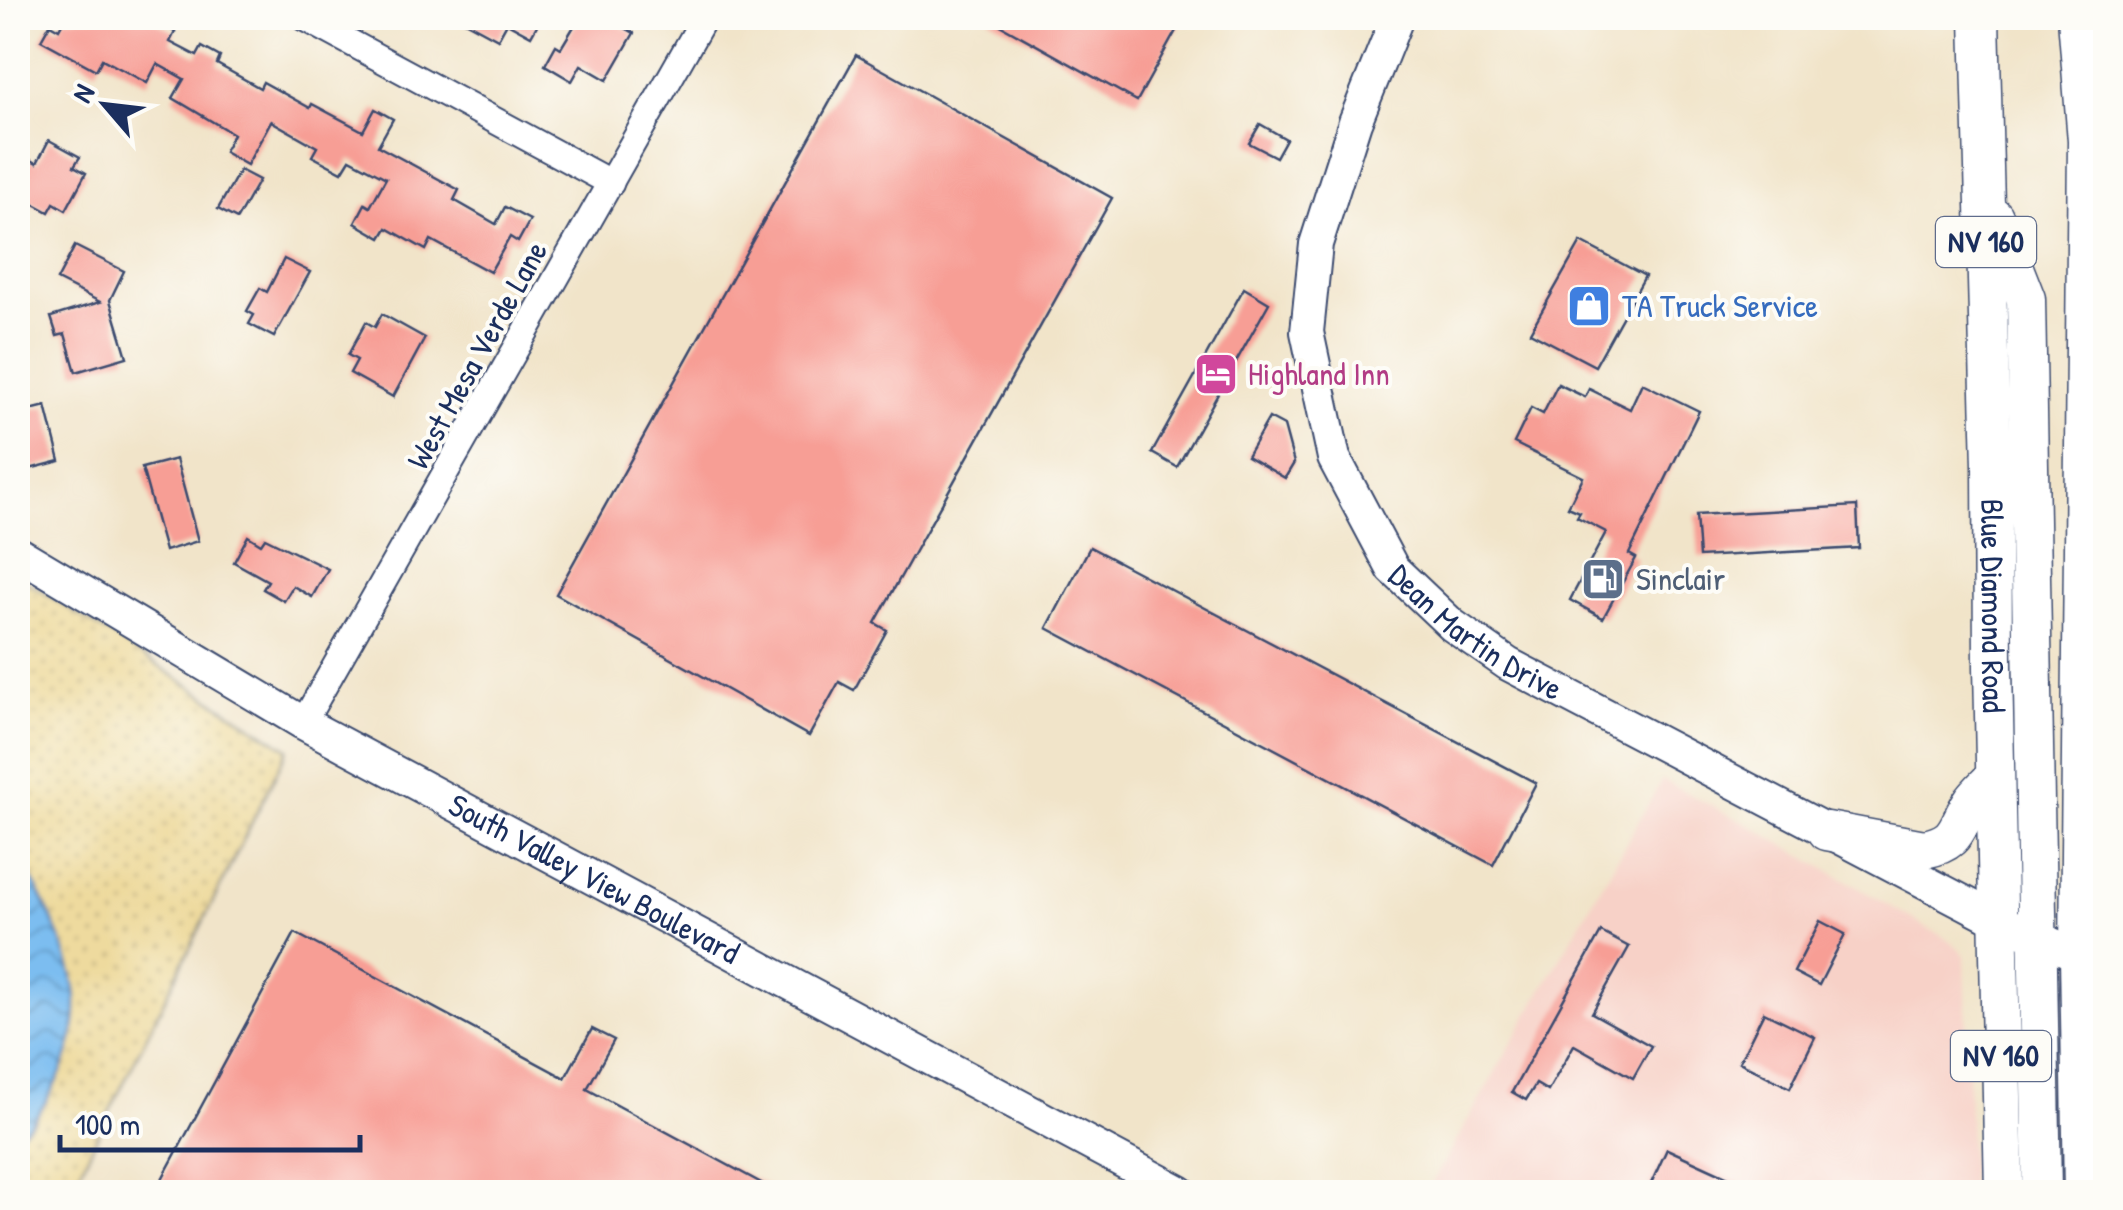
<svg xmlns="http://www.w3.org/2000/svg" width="2123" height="1210" font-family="'Patrick Hand',sans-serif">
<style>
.built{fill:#f7d1c7}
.sand{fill:url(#sand-dots);stroke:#84847e;stroke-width:2.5}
.water{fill:url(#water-waves);stroke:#4b76a7;stroke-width:2.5}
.building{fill:#f79e95}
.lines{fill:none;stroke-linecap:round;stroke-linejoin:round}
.minor-casing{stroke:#3b4a6e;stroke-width:29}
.major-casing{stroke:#3b4a6e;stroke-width:36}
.highway-casing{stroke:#3b4a6e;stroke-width:41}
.minor{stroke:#fff;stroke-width:25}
.major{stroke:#fff;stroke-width:32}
.highway{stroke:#fff;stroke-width:38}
.labels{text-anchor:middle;stroke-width:8;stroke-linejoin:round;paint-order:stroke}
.shield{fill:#fdfcf7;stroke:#5f6c8c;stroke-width:2.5}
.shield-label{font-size:30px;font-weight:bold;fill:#1b2f5e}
.shop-label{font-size:32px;fill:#366cbe;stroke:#fdfcf7;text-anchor:start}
.street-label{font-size:32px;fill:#1b2f5e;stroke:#fdfcf7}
.hotel-label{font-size:32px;fill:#b23c85;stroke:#fdfcf7;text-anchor:start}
.service-label{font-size:32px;fill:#4e5e75;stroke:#fdfcf7;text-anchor:start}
</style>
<defs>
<pattern id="sand-dots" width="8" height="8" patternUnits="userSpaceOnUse" patternTransform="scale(2.5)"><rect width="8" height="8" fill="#eeda9e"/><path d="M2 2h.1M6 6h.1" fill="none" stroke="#ccbb8a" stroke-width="1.8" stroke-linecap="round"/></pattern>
<pattern id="water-waves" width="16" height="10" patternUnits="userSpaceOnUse" patternTransform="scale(2.5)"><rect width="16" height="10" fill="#7bbdf0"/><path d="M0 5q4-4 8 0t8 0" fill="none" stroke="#649ac6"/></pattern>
</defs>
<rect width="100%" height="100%" fill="#fdfcf7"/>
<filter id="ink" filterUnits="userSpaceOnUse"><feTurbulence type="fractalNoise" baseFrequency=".01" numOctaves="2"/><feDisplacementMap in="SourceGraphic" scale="20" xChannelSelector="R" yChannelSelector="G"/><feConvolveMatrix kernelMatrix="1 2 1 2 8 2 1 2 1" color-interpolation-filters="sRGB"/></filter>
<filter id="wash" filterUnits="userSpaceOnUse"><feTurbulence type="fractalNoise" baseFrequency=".0048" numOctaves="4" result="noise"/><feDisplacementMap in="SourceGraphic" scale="40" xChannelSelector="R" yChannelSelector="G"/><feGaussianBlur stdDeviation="2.25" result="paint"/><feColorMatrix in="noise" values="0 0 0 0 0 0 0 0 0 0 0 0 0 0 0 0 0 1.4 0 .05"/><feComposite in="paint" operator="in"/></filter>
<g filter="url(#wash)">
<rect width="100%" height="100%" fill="#f1e4c9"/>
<polygon class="built" points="1662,780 1760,831 1952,942 1965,956 1971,1192 1427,1192"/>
<polygon class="sand" points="18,576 288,749 70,1192 18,1192 18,1135 34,1121 66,1061 47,909 25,869 18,863"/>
<path class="water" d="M18,863C33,875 42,898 50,915C77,972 87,1013 61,1072C49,1098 39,1116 18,1135Z"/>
<g id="blocks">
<g class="building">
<polygon points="65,18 149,18 175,32 170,42 197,56 202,47 220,57 217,64 260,88 263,82 310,108 312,104 363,131 375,109 393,119 378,146 459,190 454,200 496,224 505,207 530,220 518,242 510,237 490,272 431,240 426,250 387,228 381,238 355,223 365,204 370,207 386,178 350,159 342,172 312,156 317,147 271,121 247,165 224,152 233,134 173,98 184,79 157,64 147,83 102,59 96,70 41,40 50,24 59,29"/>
<polygon points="459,18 541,18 531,36 507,23 498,39"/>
<polygon points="579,18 607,18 634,33 607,80 581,65 572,81 545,65 556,45 561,48"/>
<polygon points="988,18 1183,18 1137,101"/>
<polygon points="856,55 1112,198 875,623 887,630 854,690 839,682 809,736 556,594"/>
<polygon points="1260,124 1286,139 1276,157 1249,143"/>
<polygon points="49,140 80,157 74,166 86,173 66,210 54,203 49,212 18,195 18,153 37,163"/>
<polygon points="240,170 259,180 237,219 218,209"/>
<polygon points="1581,242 1645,276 1595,366 1530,332"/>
<polygon points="75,246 124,271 110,300 127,357 76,372 65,334 57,336 51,317 100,302 57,280"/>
<polygon points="284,259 310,272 274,337 249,324 254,315 247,311 260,288 267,292"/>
<polygon points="1244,288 1269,303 1177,467 1152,453"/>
<polygon points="382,314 425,338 393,397 350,373 357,360 348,355 366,322 375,327"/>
<polygon points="1642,383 1699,411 1629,554 1636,558 1603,618 1570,600 1606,532 1577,517 1580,512 1568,507 1583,477 1514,443 1531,408 1543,414 1558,384 1585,397 1589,389 1630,409"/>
<polygon points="46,406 60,461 18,472 18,413"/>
<polygon points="1269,418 1284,426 1294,463 1285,478 1247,456"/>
<polygon points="176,459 198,541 165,551 142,468"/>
<polygon points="1857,506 1859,548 1699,557 1696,515"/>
<polygon points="248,536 261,544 265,538 328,569 312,597 293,586 284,601 263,589 268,581 234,562"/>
<polygon points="1090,547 1536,783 1493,865 1047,628"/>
<polygon points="1820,921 1845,934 1819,985 1794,972"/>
<polygon points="1601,932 1629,947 1592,1013 1651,1046 1633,1078 1574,1045 1548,1091 1536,1084 1526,1100 1512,1092"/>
<polygon points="295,933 565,1078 592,1029 614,1040 587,1089 778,1192 155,1192"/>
<polygon points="1764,1012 1815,1037 1790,1088 1739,1062"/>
<polygon points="1667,1149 1761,1192 1647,1192"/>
</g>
</g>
</g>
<g filter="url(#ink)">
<use href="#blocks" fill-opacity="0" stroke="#3b4a6e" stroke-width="2.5"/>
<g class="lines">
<g class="minor-casing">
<g id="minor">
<polyline points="305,18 611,183"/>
<polyline points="303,723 704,18"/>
<polyline points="2079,956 2106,995"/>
</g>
</g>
<g class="major-casing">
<g id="major">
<path id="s1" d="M1397,18L1355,122L1316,244L1307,332L1334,458L1393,569L1452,625L1508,664L1998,920L2079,956"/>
<path id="s2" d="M18,553L303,723L1180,1192"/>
</g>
</g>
<g class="highway-casing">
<g id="highway">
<path id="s3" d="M1980,18L1992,466L1993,667L2004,1192"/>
<polyline points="2077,18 2087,141 2079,956 2083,1192"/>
<polyline points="1994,217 2026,299 2042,1192"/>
<path d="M1827,831L1924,849C1961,842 1955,826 1973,800C1979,792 1988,784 1995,776"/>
</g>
</g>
<use href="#minor" class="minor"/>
<use href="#major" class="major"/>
<use href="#highway" class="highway"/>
</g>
</g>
<defs>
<g id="shop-square" transform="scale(2.25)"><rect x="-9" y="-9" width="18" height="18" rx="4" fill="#3f7fe0" stroke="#fdfcf7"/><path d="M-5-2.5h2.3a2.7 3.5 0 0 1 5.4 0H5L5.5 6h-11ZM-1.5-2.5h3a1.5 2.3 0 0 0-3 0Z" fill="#fff"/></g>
<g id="hotel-square" transform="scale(2.25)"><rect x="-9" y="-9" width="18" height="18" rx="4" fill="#d1479c" stroke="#fdfcf7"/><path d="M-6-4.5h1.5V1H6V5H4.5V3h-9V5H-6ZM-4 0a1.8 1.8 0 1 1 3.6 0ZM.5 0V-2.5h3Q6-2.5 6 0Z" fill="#fff"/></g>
<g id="fuel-square" transform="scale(2.25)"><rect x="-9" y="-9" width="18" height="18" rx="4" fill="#5c6f8a" stroke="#fdfcf7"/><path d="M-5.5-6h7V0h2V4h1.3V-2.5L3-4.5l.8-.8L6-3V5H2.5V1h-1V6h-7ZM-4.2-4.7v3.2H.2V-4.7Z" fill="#fff"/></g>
</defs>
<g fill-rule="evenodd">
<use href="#shop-square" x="1589" y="306"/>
<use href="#hotel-square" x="1216" y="374"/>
<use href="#fuel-square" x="1603" y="579"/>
</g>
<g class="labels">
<g class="shield">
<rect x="1936" y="217" width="100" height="50" rx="8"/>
<rect x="1951" y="1031" width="100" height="50" rx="8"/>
</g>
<g class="shield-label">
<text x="1986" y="252">NV 160</text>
<text x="2001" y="1066">NV 160</text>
</g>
<g class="shop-label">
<text x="1622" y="317">TA Truck Service</text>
</g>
<g class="street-label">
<text transform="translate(477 355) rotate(-61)" y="11">West Mesa Verde Lane</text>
<text dy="11" stroke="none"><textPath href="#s3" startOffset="588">Blue Diamond Road</textPath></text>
<text dy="11" stroke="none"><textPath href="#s1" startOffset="688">Dean Martin Drive</textPath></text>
<text dy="11" stroke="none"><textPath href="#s2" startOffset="662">South Valley View Boulevard</textPath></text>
</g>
<g class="hotel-label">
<text x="1248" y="385">Highland Inn</text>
</g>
<g class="service-label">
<text x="1636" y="590">Sinclair</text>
</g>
</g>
<rect width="2123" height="1210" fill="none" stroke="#fdfcf7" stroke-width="60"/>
<g transform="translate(105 105) rotate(298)" stroke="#fdfcf7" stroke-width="8" paint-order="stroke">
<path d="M0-8L18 38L0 25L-18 38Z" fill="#1b2f5e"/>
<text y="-15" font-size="28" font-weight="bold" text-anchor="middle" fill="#1b2f5e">N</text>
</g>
<path d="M60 1135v15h300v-15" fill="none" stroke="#1b2f5e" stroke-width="5"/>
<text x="75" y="1135" font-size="30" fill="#1b2f5e" stroke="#fdfcf7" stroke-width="8" paint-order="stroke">100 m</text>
</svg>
